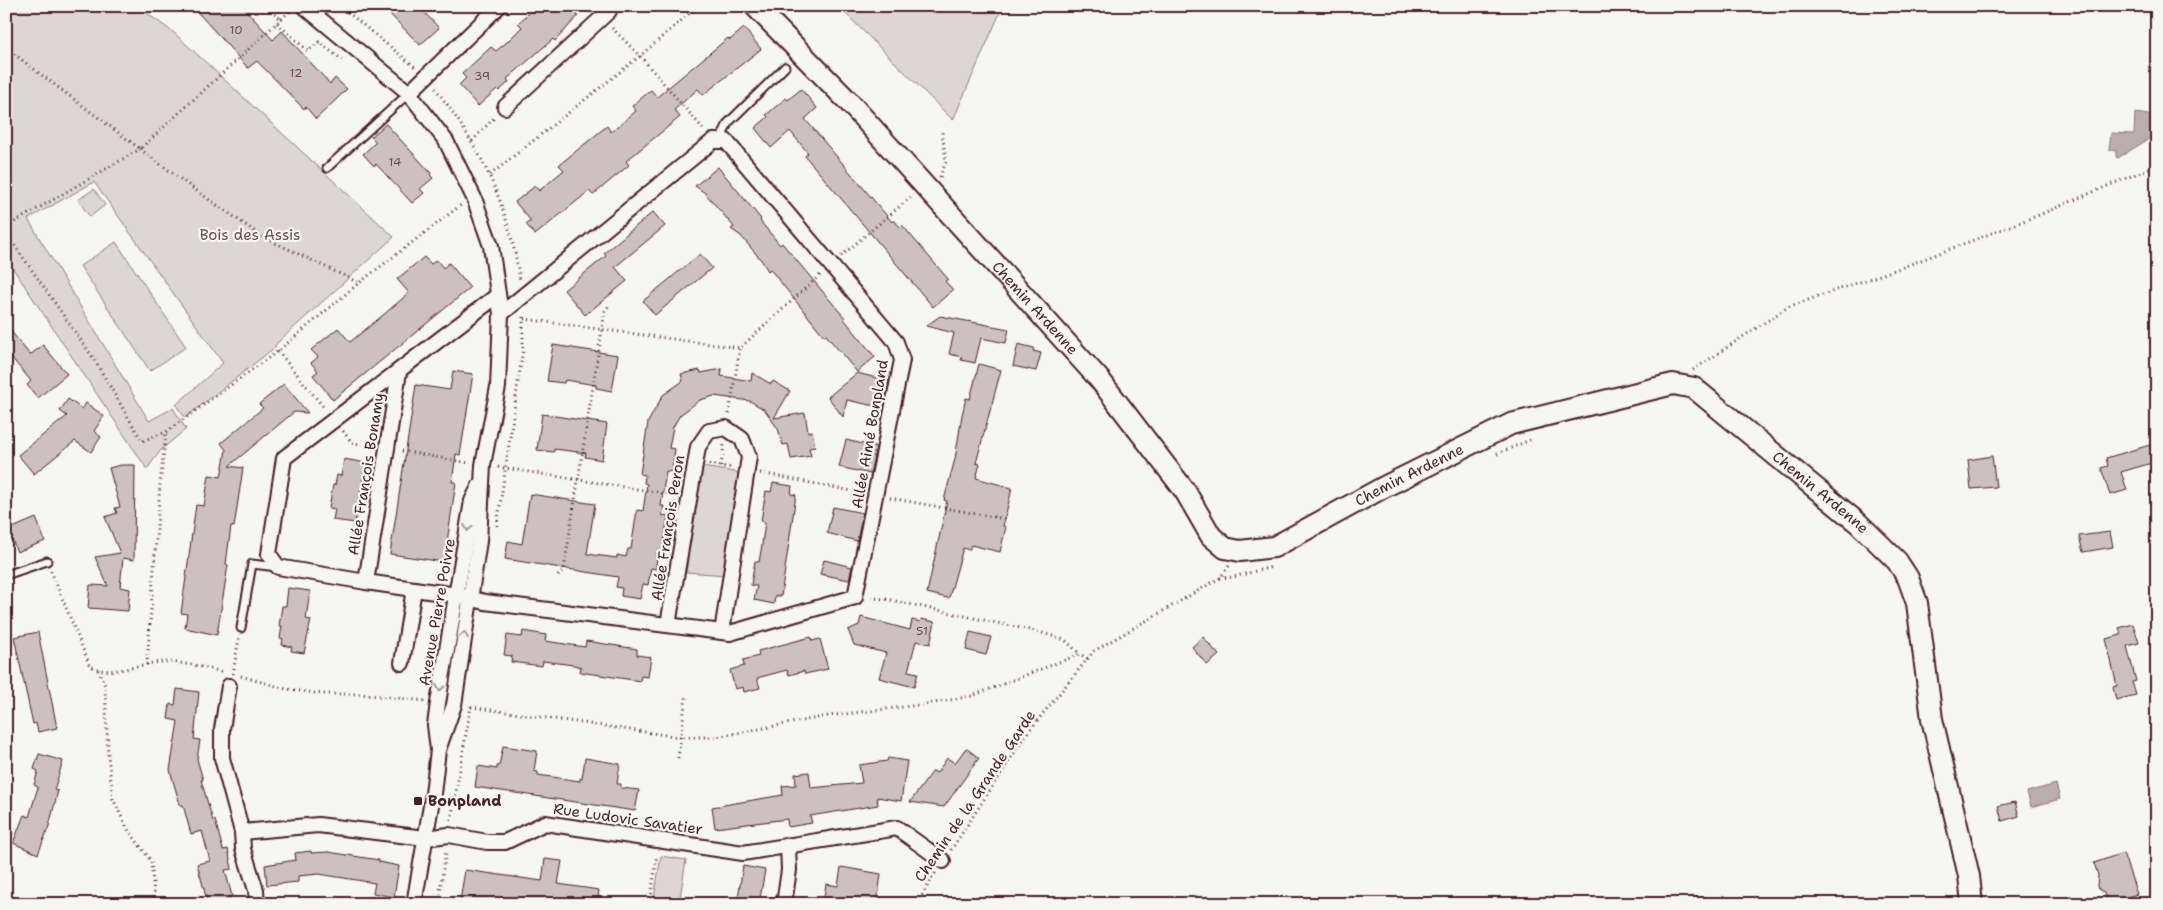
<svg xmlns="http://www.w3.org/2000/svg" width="2163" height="910" font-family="'Shantell Sans',sans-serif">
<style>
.green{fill:#ddd6d5;stroke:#947a80}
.water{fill:#bbadae;stroke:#8e747a}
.building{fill:#ccc1c0;stroke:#4a1f2b}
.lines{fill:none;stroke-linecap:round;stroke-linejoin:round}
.lane-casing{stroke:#4a1f2b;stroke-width:11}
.street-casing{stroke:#4a1f2b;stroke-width:18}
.secondary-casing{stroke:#4a1f2b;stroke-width:24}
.path{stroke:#4a1f2b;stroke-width:3;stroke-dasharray:1 4;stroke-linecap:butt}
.lane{stroke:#f6f6f2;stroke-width:7}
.street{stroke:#f6f6f2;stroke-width:14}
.secondary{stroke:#f6f6f2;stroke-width:20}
.oneway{stroke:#a99598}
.poi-dot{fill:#4a1f2b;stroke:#f6f6f2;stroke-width:2}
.labels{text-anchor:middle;stroke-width:4.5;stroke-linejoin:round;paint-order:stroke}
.number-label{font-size:12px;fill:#6a4850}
.park-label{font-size:15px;fill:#6f4d56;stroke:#f6f6f2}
.street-label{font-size:15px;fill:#4a1f2b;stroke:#f6f6f2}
.poi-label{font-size:15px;font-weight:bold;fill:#4a1f2b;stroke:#f6f6f2;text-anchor:start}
</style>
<rect width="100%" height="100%" fill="#f6f6f2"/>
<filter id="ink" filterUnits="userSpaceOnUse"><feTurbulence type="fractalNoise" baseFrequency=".02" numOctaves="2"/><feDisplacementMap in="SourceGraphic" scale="10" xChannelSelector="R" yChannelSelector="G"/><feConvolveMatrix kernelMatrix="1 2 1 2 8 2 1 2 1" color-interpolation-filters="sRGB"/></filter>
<g filter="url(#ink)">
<g class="green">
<polygon points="6,6 137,6 174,33 394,237 277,343 274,348 185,418 176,405 223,363 94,182 28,219 149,421 173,408 186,429 161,450 147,469 6,258"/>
<polygon points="841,6 1003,6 953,120 841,9"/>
<polygon points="94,189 105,205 90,217 78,200"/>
<polygon points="116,242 186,347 150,371 80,266"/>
<polygon points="702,467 741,473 726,575 686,572"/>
<polygon points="661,856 686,860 679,904 653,904"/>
</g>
<g class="water">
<polygon points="2157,111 2157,128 2149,139 2118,158 2116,157 2116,151 2109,150 2111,133 2134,134 2135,113 2149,115"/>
<polygon points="2056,784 2060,799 2031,807 2027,792"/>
</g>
<g class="building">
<polygon points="192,6 242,6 273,40 282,31 330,84 335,78 347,89 316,119 306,107 304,109 257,61 248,68"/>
<polygon points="382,6 412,6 418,12 421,9 439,28 420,45"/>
<polygon points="537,6 570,6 578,16 555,41 553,39 507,79 509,82 499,91 497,89 478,106 459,85 466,78 462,74 491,47 496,51 507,42 522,27 518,23"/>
<polygon points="744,28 761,49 703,95 698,89 674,110 680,117 626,161 629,165 593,195 589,191 535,235 526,224 531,221 515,202 535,186 539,191 564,170 559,165 607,126 611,132 636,111 632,106 651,90 657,97 728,38 730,40"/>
<polygon points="801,89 817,108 805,119 892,222 894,220 900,227 902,225 948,279 945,281 953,290 933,307 805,156 808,153 790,131 771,148 755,128 768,117 766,115 786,98 788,100"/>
<polygon points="386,124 431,173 430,175 433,178 420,189 424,193 412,203 376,164 374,166 363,154 376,142 371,137"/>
<polygon points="718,167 761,219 760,221 780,245 782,243 839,311 845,318 844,319 875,357 857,372 826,335 824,336 770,269 768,271 762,261 741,236 731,229 734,227 705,193 695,186"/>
<polygon points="653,212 665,226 615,267 627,281 585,315 564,290 606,256 604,253"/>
<polygon points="700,254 712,268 655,315 643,301"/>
<polygon points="424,257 431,264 437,260 443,268 449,263 470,288 333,400 313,375 318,371 311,363 318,357 311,350 338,328 350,342 382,316 409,293 397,279"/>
<polygon points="940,316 1009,329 1006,343 981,338 975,363 961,360 962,357 949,354 954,333 926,326"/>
<polygon points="6,325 30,355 43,345 67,374 38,398 27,385 31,381 6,351"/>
<polygon points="1018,344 1034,348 1033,351 1041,353 1036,371 1013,366"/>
<polygon points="553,345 618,355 612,391 596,388 596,385 565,380 564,383 547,381"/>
<polygon points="979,364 1001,370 976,463 980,464 976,478 1012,488 1003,526 1006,527 1000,552 971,545 969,550 963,548 949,598 943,597 927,593 947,501 944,500 955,459 962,415 966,398 970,399"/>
<polygon points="722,369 721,376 751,381 752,373 771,384 773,381 790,391 774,418 805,413 808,432 812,431 815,447 809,448 811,456 791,459 788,444 783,445 778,429 765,410 750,401 714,396 700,400 680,415 673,427 669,448 675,449 672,472 666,471 661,506 664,506 662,515 668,516 662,554 657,553 656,569 651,568 648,585 643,584 640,599 621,596 622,588 616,587 618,577 505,559 508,541 522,544 530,494 595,504 587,554 617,558 617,555 626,557 628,549 631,549 637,510 643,511 647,484 644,483 645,475 640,474 648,422 663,395 683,381 681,374 700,370 701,373"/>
<polygon points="453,371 473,374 460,455 456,454 452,482 456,482 444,562 390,554 416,385 450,390"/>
<polygon points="857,373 889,381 884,408 847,400 843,417 828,397"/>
<polygon points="284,384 308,413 294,412 229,466 243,468 234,527 231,526 226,564 228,565 217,635 185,628 187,614 181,613 196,505 204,506 209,475 221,477 226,450 221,443 263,408 259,404"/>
<polygon points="68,399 82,409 86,403 104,416 94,431 101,437 91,452 75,441 34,474 18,455 67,416 60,411"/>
<polygon points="542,414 607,424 602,460 585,457 586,453 554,449 554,452 537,450"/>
<polygon points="846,440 876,447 870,474 839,467"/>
<polygon points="2150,445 2155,462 2121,472 2127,490 2110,495 2101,468 2108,466 2106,458"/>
<polygon points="1992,456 1996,487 1971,489 1968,460"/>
<polygon points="344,459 366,463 355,523 333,520 335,509 329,508 333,485 335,485 337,475 341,476"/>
<polygon points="121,465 135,465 134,560 123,558 120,587 130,589 128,611 88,608 90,585 108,586 95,557 120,553 105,517 117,513 115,508 120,507 109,468"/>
<polygon points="773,483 792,486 791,494 796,495 781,596 775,596 774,604 754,600 757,586 751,585 755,561 759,562 762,545 765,522 761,521 766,491 771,492"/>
<polygon points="833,507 863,513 857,541 827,533"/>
<polygon points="36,518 45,541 17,552 8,530"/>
<polygon points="2110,532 2113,547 2083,552 2079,536"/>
<polygon points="824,560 852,567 849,580 820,574"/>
<polygon points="288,588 310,591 306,619 311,620 304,653 291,651 292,647 282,645 283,639 280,638 282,626 279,626 282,606 286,606"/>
<polygon points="861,617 910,630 912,620 920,622 921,619 935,622 930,644 916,641 908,671 918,673 914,687 879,678 886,653 854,645 848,630 859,625"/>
<polygon points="2133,624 2139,643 2127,646 2136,681 2132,682 2136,695 2116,700 2113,687 2117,686 2106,639 2121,635 2119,628"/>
<polygon points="523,631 546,635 545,641 585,647 586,641 637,649 637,655 651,657 648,677 641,676 640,681 580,672 581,667 574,665 543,661 542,666 511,662 512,656 504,655 507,635 522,637"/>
<polygon points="38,632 57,728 38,732 36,723 33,724 14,637"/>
<polygon points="970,632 991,637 986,655 966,650"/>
<polygon points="811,637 812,641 820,639 828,669 805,674 804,671 789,675 787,670 757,678 760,688 744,692 743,687 735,689 730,670 744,666 743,660 759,656 758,651"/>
<polygon points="1203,637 1219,655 1207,665 1192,647"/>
<polygon points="177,689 199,692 194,739 200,740 197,759 203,780 201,780 213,821 215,820 223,850 228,849 232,869 225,870 232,896 229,897 231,904 208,904 197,864 210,861 202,831 191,834 183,805 180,805 170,770 178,721 168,719 170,704 175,705"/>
<polygon points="503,746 537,751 534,771 538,772 538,775 580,781 580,778 582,779 585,758 620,764 617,784 621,784 621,788 639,790 635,811 475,787 478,766 497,769 497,766 499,766"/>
<polygon points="966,748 979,758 944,807 910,802 933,771 937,773 947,758 955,763"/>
<polygon points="39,754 63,761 54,790 58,791 49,826 38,854 13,843 24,815 29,817 38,787 34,785 38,771 34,769"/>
<polygon points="888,758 907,761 901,801 877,797 878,805 810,816 812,823 788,827 787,819 715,828 712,807 783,795 782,786 796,785 795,774 809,772 811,788 862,783 859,765 887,761"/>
<polygon points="2015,802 2019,816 2002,821 1998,806"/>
<polygon points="311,851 311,853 328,852 379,860 379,862 399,866 394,897 373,893 375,883 319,874 298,876 298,882 267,885 265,865 296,860 295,853"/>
<polygon points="2123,853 2137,894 2108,903 2104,893 2097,887 2098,875 2094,863"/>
<polygon points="545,859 562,861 558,884 599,890 597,904 481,904 460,901 465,870 542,881"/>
<polygon points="743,866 765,870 759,904 737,904"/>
<polygon points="841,867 881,874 877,904 823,904 826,884 838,886"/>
</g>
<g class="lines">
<g class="lane-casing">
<g id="lane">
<polyline points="720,141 728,123 785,67"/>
<polyline points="327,168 409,93"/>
<polyline points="6,575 47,561"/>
<polyline points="241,628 252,564 277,567"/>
</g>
</g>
<g class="street-casing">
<g id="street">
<polyline points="304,6 409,93 446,141 474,198 491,246 501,314 498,387 483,465 479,541 454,705 438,750"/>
<polyline points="409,93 499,6"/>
<polyline points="505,107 609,11 605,6"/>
<polyline points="399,372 366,582 414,589"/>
<polyline points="366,582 278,567 269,554 284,458 498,295"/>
<polyline points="668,625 698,447 709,431 726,428 742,439 749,457 722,632"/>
<polyline points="402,663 414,589 457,595 485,602 730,633 855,597 902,360 896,342 726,141 713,141 501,314"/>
<polyline points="229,686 222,729 222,758 242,832 243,849 256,890 257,904"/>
<polyline points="242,832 318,825 425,838 449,835 487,842 505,842 545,823 743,853 897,828 943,861"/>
<polyline points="414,904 433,794 438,750 435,725 438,703 472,501 480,485"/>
<polyline points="784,904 789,870 788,846"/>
</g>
</g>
<g class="secondary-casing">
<g id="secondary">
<path id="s1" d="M755,6L848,101L1100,380L1185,491L1211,536L1225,548L1240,551L1274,547L1384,487L1511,424L1673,384L1694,388L1858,523L1897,561L1908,578L1917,603L1932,719L1969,876L1972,904"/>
</g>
</g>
<g class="path">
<polyline points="268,6 281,20"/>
<polyline points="340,6 415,67"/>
<polyline points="277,23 308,51 319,42 342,60"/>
<polyline points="612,28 640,56 705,131"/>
<polyline points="6,48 140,149 291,10"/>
<path d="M435,88C482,150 508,203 520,281"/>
<polyline points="472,141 496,116"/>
<polyline points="490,175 640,56 698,6"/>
<polyline points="940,177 946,161 942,132"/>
<polyline points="6,227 140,149 194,189 263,237 359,283"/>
<polyline points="6,233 94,359 142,441 166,432 278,351 359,283 461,205"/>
<polyline points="841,256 911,197"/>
<polyline points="524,319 740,348 820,275"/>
<polyline points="278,351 325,409"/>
<polyline points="1693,370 1788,307 1903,267 2039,215 2157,165"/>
<polyline points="729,414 740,348"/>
<polyline points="343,431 352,443 373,446"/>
<polyline points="402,451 469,463"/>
<polyline points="1497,454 1530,440"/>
<polyline points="709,464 732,468"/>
<polyline points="721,466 724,445"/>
<polyline points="498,467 674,495"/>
<polyline points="760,473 862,493"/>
<polyline points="890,498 1005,519"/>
<polyline points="497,526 523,349 523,314"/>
<path d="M51,571L90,666C112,678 139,663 162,662C183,662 203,667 223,672"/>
<polyline points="558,576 564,569 602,329 605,310 611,304"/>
<polyline points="1220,578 1233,577 1272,567"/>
<polyline points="871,598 886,599 1039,632 1065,640 1080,654"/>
<polyline points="147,665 160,485 166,432"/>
<polyline points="98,670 105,685 108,755 113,799 127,828 151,861 155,904"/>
<polyline points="233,674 239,638"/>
<polyline points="241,676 286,689 322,694 361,694 425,701"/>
<polyline points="471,707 680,737 716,737 828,716 928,704 972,696 1080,654 1088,659"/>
<polyline points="678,758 686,696"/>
<polyline points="451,820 471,706"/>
<polyline points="951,850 1028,732 1094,651 1220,578 1229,566"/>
<polyline points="438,904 446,851"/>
<polyline points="650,904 657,855"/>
<polyline points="917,904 936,872"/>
</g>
<use href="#lane" class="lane"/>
<use href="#street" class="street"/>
<use href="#secondary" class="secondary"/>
</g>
<defs><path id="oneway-chevron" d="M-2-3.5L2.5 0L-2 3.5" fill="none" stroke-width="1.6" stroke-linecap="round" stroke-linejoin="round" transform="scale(1.25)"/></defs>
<g class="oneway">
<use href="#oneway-chevron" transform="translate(468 528) rotate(99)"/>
<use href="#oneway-chevron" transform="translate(464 635) rotate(-82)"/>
<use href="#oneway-chevron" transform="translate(440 688) rotate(100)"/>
</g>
</g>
<rect class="poi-dot" x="413" y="796" width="10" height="10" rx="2.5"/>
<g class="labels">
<g class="number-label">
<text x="236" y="34">10</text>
<text x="296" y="77">12</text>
<text x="482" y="80">39</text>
<text x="395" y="166">14</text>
<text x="922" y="635">51</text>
</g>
<g class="park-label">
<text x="250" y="240">Bois des Assis</text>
</g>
<g class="street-label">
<text dy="5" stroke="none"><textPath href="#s1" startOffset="412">Chemin Ardenne</textPath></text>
<text transform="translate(870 434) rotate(-80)" y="5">Allée Aimé Bonpland</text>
<text transform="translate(366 474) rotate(-81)" y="5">Allée François Bonamy</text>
<text dy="5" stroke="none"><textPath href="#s1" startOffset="922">Chemin Ardenne</textPath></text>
<text dy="5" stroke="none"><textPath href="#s1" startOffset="1388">Chemin Ardenne</textPath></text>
<text transform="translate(668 528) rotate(-81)" y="5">Allée François Peron</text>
<text transform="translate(437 612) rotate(-80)" y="5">Avenue Pierre Poivre</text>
<text transform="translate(975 796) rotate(-56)" y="5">Chemin de la Grande Garde</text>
<text transform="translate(628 819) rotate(8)" y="5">Rue Ludovic Savatier</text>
</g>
<g class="poi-label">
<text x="428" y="806">Bonpland</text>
</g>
</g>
<rect width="2163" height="910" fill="none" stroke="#f6f6f2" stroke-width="25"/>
<rect x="12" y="12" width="2138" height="885" fill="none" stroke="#4a1f2b" stroke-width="2" filter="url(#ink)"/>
</svg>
